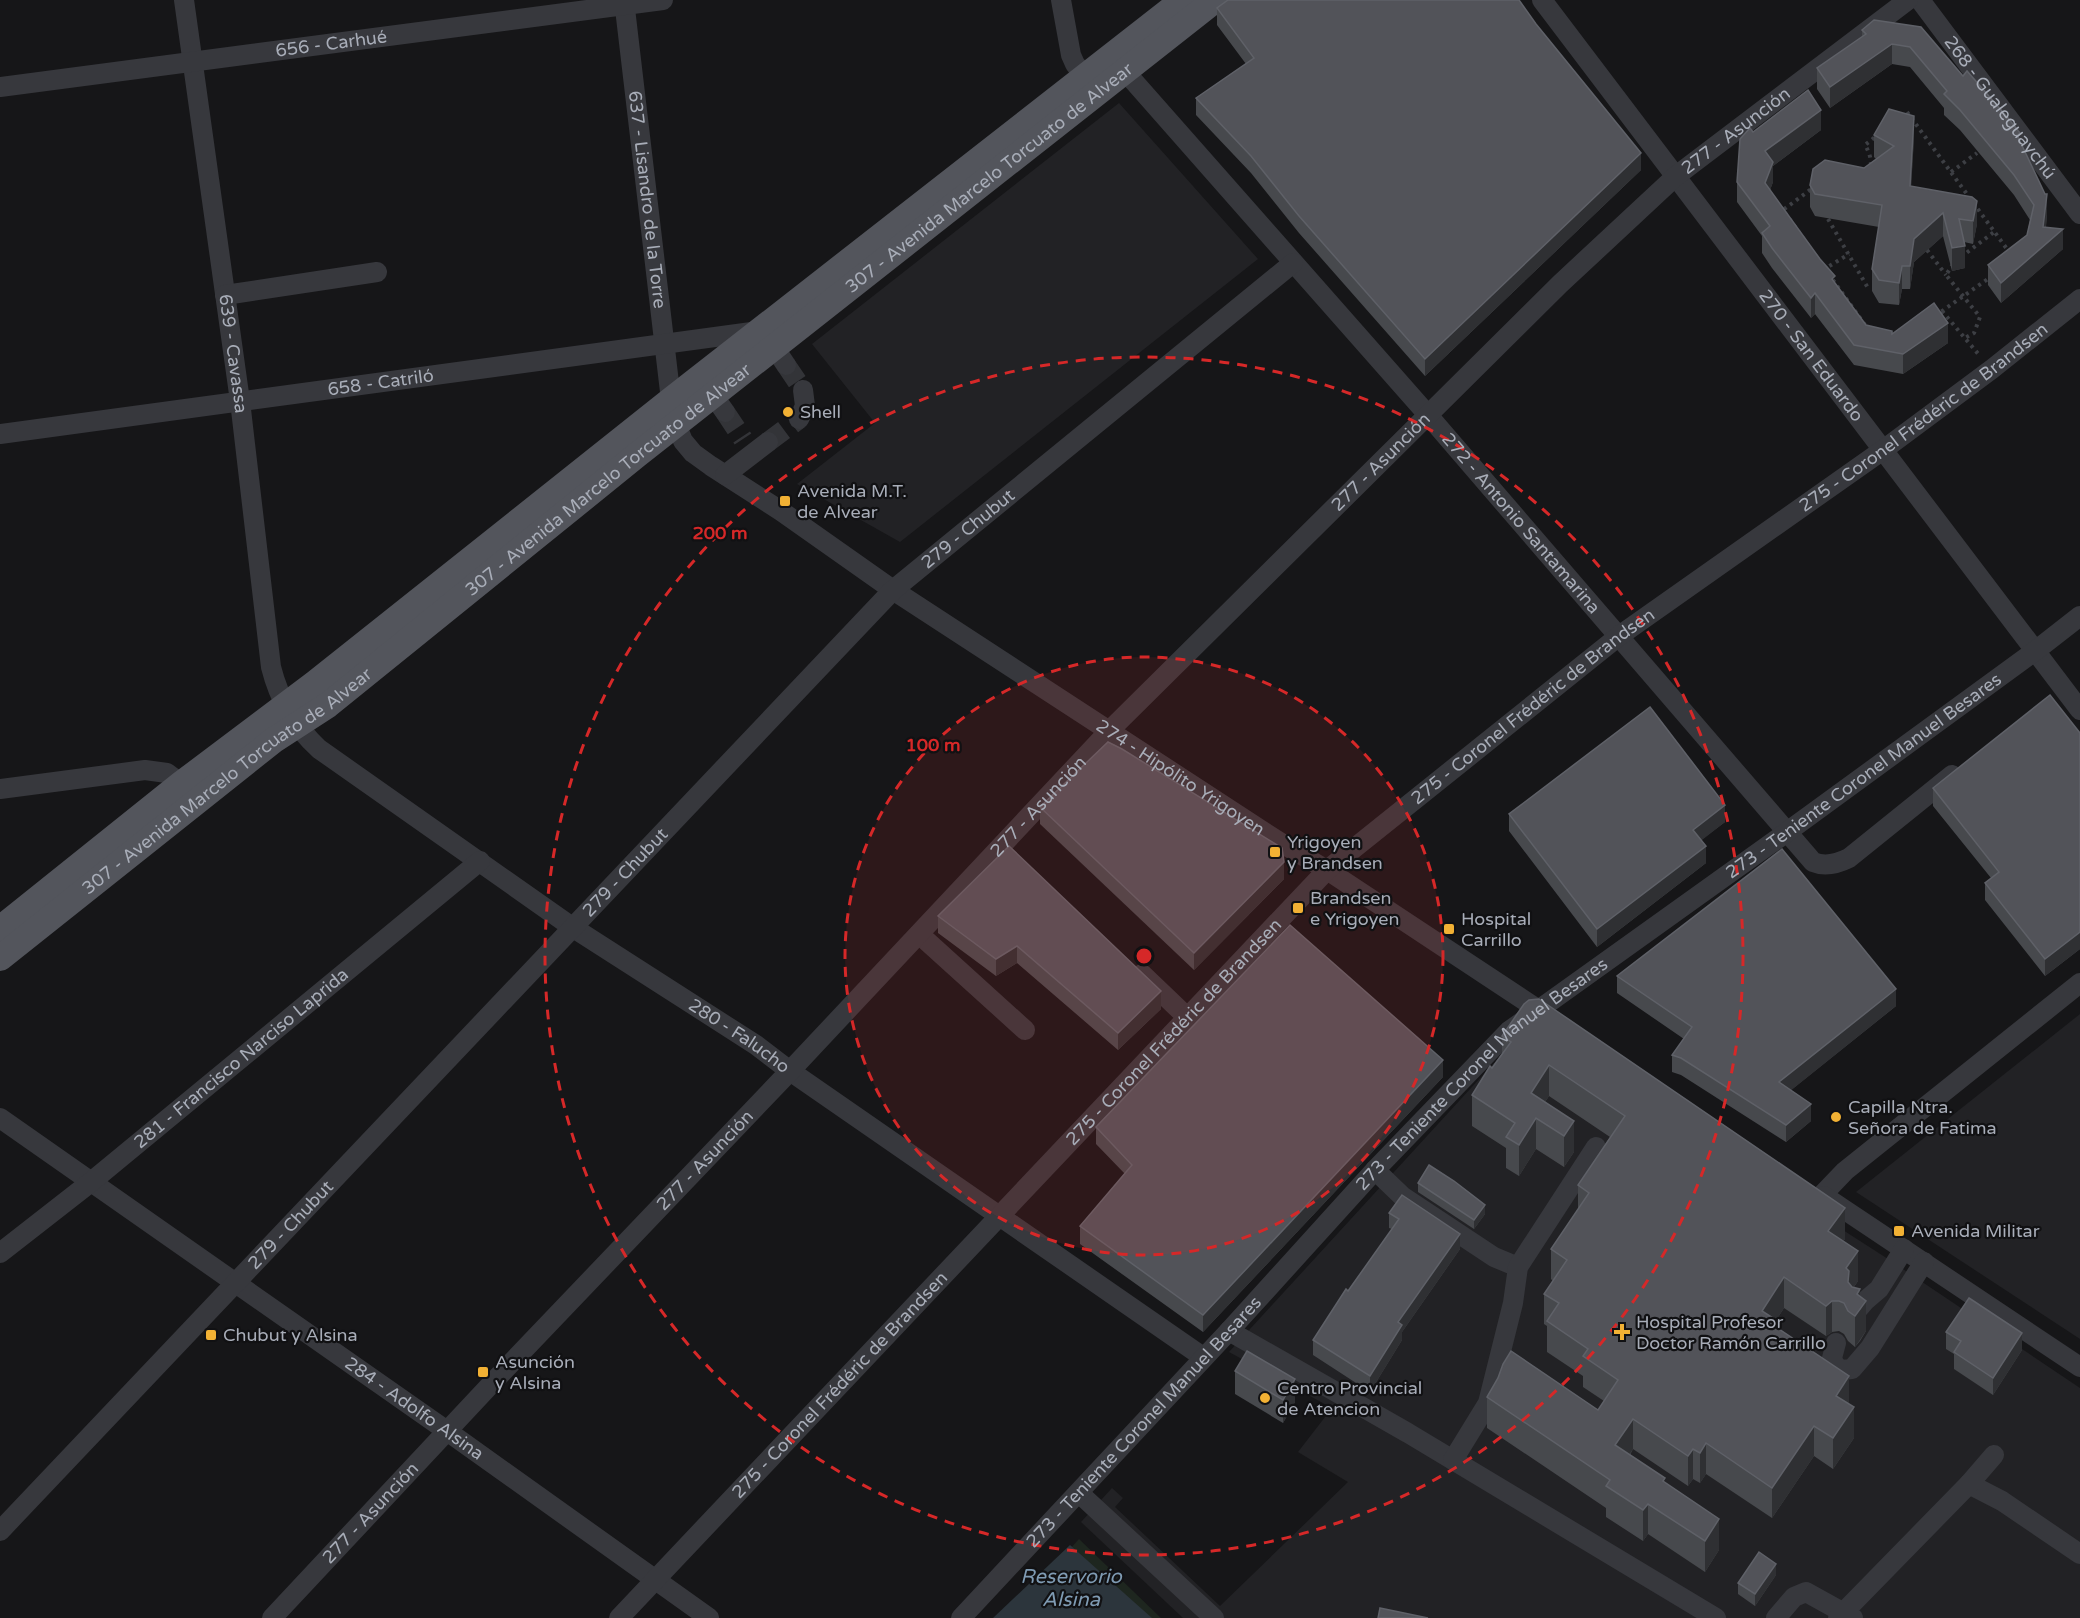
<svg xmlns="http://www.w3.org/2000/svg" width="2080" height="1618" font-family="'Varela Round',sans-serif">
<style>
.built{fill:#222225}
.green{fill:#1e261f}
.water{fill:#2c353c}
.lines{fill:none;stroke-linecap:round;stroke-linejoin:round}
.minor-tunnel{stroke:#333438;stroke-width:20;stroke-dasharray:20 10;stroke-linecap:butt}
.path{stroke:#3d3f44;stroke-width:4;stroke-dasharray:3 4.5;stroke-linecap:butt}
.minor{stroke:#37383d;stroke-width:20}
.major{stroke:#53555c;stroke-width:26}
.wall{fill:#47494d}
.shaded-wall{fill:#2f3033}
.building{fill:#525359;stroke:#5f6168;stroke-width:1.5}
.ring{fill:none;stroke:#d62828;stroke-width:3;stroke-dasharray:10 8}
.poi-dot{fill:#f2b134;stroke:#111113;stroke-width:2}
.labels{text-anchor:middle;stroke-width:4.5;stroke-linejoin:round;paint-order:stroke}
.street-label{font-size:18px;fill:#a8adb8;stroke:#111113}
.poi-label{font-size:18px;fill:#a8adb8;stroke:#111113;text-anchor:start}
.water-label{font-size:20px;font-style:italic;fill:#7f9bb3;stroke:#111113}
.centre{fill:#d62828;stroke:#111113;stroke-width:3}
.ring-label{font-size:18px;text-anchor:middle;font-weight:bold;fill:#d62828;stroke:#111113;stroke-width:4.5;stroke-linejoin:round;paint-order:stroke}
</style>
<rect width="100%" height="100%" fill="#161618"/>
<g class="built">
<polygon points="1119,103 1258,259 900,542 797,484 875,423 812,344"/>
<polygon points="2080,1014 2080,1339 1856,1192"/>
<polygon points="1527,1027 1888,1259 2080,1388 2080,1618 1183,1618 1081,1522 1112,1488 1123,1498 1115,1507 1220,1606 1348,1482 1298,1452 1332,1408 1229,1352"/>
</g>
<polygon class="green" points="1079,1539 1161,1618 1007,1618"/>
<polygon class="water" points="1070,1545 1152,1618 993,1618"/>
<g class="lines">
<g class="minor-tunnel">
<polyline points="786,365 803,390"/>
<polyline points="725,412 743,439"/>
<polyline points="768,442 799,419"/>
</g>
<g class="path">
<path d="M1907,112L2015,260L1895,344L1875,339L1783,210L1830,175C1856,185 1883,176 1865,145Z"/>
<polyline points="1951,172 1977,153"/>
<polyline points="1828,219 1868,288"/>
<polyline points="1927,250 1946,275"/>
<polyline points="1961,257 1994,232"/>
<polyline points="1953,264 1946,275 1980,317 1974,333 1965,338"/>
<polyline points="1823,270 1849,254"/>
<polyline points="1942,311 1980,356"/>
</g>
<g class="minor">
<path id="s1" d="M184,0L240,401L271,667C279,699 294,726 319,749L572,927L756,1045L790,1071L1203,1357"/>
<path id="s2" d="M624,0L671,400L676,424L683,441L693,453L711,466L781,511L893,590L1281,843L1327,870L1548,1016"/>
<polyline points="1061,0 1071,55 1075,64 1094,88"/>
<path id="s3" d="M1542,0L2080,710"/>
<path id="s4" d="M1920,0L2080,214"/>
<path id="s5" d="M1115,60L1428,415L1813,862C1825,867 1837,864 1849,858L1952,775"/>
<path id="s6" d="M0,87L663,0"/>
<polyline points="225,295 377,272"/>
<polyline points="774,347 786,365"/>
<polyline points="713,395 725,412"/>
<polyline points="799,419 805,406 803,390"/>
<path id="s7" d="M0,434L759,331"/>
<polyline points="725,475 768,442"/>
<polyline points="0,789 145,770 167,773 191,791"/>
<polyline points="919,934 1025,1030"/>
<polyline points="1142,974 1188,1018"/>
<path id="s8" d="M0,1118L447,1431L709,1618"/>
<polyline points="1375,1170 1402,1196 1494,1257 1518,1267"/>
<polyline points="1822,1195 1845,1171 2080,983"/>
<polyline points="1824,1196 2080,1367"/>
<path id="s9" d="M0,1253L91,1182L480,861"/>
<polyline points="1859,1308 1865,1301 1879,1289 1904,1249"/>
<polyline points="1229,1331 1408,1433 1716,1618"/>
<polyline points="1836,1343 1832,1358 1835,1366 1842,1370 1852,1369 1870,1348 1924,1262"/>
<polyline points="1453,1460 1488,1403 1513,1303 1518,1267 1596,1147"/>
<polyline points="1969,1484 2002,1501 2080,1554"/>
<polyline points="1079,1493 1214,1618"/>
<path id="s10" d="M0,1531L893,590L1293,263"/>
<path id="s11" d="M272,1618L493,1382L790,1071L1110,730L1428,415L1560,284L1676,176L1908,0"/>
<path id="s12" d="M619,1618L1327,870L1619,636L1883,450L1992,369L2080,299"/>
<path id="s13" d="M961,1618L1229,1331L1375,1170L1509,1031L1787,832L2035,651L2080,616"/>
<polyline points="1776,1618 1794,1597 1806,1592 1853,1618"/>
<polyline points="1838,1618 1969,1484 1994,1455"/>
</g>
<g class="major">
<polyline points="0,929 181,784 314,684 671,400 1183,0"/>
<path id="s14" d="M0,958L274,740L328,705L637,455L1215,0"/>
</g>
</g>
<g class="wall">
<polygon points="1217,8 1641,170 1425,376 1299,233 1251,173 1196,115 1196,98 1246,64 1217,25"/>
<polygon points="1874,20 1963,76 2020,140 2047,214 2046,227 2063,249 2001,303 1988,285 1988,265 2027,235 2030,220 2014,195 1960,130 1944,115 1944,108 1910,67 1892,64 1830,108 1817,89 1817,68 1862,37 1862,30"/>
<polygon points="1821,130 1773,166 1773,182 1770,190 1835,283 1866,325 1892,333 1948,343 1903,374 1854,365 1815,314 1811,318 1772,268 1762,253 1762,236 1737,202 1737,182 1753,132"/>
<polygon points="1874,135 1914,138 1911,186 1977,224 1973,244 1964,242 1965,268 1952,271 1943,236 1914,262 1910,289 1902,289 1899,305 1879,303 1872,291 1872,269 1879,227 1815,216 1810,207 1810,185 1864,168 1876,159 1874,157"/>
<polygon points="2080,733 2080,949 2045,976 1985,900 1985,883 1991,878 1933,806 1933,788"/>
<polygon points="1040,807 1284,879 1194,970 1040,824"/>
<polygon points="1509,814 1725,822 1701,840 1706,863 1597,947 1509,831"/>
<polygon points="1009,846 1161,1009 1118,1050 1017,963 996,976 938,933 938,916"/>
<polygon points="1617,976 1896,1006 1791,1090 1811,1121 1786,1142 1681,1075 1672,1072 1672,1055 1684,1039 1617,993"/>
<polygon points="1502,1036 1845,1239 1843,1241 1858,1281 1854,1287 1860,1296 1866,1331 1860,1341 1855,1347 1848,1341 1844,1334 1839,1331 1832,1332 1826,1336 1784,1308 1773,1325 1849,1405 1854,1438 1833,1469 1814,1456 1772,1518 1706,1474 1700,1483 1693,1479 1688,1486 1633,1449 1630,1455 1665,1483 1719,1550 1705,1572 1648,1534 1643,1541 1606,1517 1606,1508 1487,1428 1487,1397 1598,1410 1604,1401 1583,1387 1583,1376 1547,1352 1547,1326 1544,1324 1544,1294 1553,1281 1551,1279 1551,1249 1578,1209 1578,1185 1610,1137 1549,1096 1545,1102 1574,1152 1564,1167 1536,1149 1519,1176 1506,1168 1506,1148 1472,1126 1472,1095 1502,1053"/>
<polygon points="1443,1077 1203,1332 1080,1244 1080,1226 1125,1174 1096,1144 1096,1127"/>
<polygon points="1418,1183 1485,1214 1474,1229 1418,1192"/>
<polygon points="1389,1213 1460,1249 1402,1332 1402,1340 1370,1392 1313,1355 1313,1340 1392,1229 1389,1228"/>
<polygon points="1946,1332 2022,1350 1993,1395 1954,1369 1954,1354 1946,1349"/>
<polygon points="1235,1371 1295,1402 1283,1423 1235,1394"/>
<polygon points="1776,1575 1755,1606 1738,1594 1738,1583"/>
</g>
<g class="shaded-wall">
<polygon points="1892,44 1892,64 1830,108 1830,87"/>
<polygon points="1821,110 1821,130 1773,166 1773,182 1765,204 1765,151"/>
<polygon points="1914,116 1914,138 1910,209 1910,186"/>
<polygon points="1641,153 1641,170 1425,376 1425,359"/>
<polygon points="2047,194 2047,214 2044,246 2063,229 2063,249 2001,303 2001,283 2043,227"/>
<polygon points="1977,201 1977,224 1973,244 1973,221"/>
<polygon points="1943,213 1943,236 1914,262 1910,289 1910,266 1914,239"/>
<polygon points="1965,246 1965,268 1952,271 1952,248"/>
<polygon points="1902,266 1902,289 1899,305 1899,283"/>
<polygon points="1815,293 1815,314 1811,318 1811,298"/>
<polygon points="1948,323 1948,343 1903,374 1903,354"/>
<polygon points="1725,805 1725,822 1693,847 1693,830"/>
<polygon points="1706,846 1706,863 1597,947 1597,929"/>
<polygon points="1284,862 1284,879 1194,970 1194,953"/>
<polygon points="2080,932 2080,949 2045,976 2045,959"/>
<polygon points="1017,946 1017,963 996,976 996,959"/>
<polygon points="1896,989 1896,1006 1779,1100 1779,1082"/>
<polygon points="1161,991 1161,1009 1118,1050 1118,1033"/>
<polygon points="1443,1060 1443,1077 1203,1332 1203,1315"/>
<polygon points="1549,1065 1549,1096 1531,1123 1531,1093"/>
<polygon points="1811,1104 1811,1121 1786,1142 1786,1125"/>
<polygon points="1536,1118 1536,1149 1519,1176 1519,1145"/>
<polygon points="1574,1121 1574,1152 1564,1167 1564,1136"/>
<polygon points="1485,1205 1485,1214 1474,1229 1474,1220"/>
<polygon points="1845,1208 1845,1239 1828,1262 1828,1231"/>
<polygon points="1460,1234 1460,1249 1402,1332 1402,1340 1370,1392 1370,1376 1398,1322"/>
<polygon points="1858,1251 1858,1281 1849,1294 1848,1313 1846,1268"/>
<polygon points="1784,1277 1784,1308 1773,1325 1773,1349 1762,1311"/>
<polygon points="1860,1289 1860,1310 1866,1301 1866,1331 1855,1347 1855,1316 1857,1294"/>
<polygon points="1832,1301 1832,1332 1826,1336 1826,1306"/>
<polygon points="2022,1333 2022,1350 1993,1395 1993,1378"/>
<polygon points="1849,1376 1849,1407 1836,1396"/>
<polygon points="1295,1379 1295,1402 1283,1423 1283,1400"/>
<polygon points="1854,1407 1854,1438 1833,1469 1833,1438"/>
<polygon points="1633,1419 1633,1449 1615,1476 1615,1445"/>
<polygon points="1814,1426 1814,1456 1772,1518 1772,1488"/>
<polygon points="1706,1443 1706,1474 1700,1483 1700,1453"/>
<polygon points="1693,1449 1693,1479 1688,1486 1688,1456"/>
<polygon points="1648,1504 1648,1534 1643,1541 1643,1510"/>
<polygon points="1719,1519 1719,1550 1705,1572 1705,1541"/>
<polygon points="1776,1564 1776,1575 1755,1606 1755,1594"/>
</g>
<g class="building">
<polygon points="1228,0 1519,0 1536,24 1641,153 1425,359 1299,216 1251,156 1196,98 1254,58 1217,8"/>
<polygon points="1874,20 1921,27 1963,76 1967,71 2008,118 2020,133 2017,135 2045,194 2047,194 2043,227 2063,229 2001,283 1988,265 2027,235 2034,205 2014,175 1960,110 1944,94 1947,91 1910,47 1892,44 1830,87 1817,68 1866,34 1862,30"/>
<polygon points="1808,90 1821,110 1765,151 1773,162 1765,183 1820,259 1835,276 1832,279 1866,325 1892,331 1892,334 1934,303 1948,323 1903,354 1854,345 1815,293 1811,298 1772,248 1762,233 1770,226 1737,182 1740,139 1750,128 1753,132"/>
<polygon points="1889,109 1914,116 1910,186 1972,197 1977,201 1973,221 1959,219 1965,246 1952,248 1943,213 1914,239 1910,266 1902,266 1899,283 1879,280 1872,269 1882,205 1815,194 1810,185 1813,169 1825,160 1864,168 1894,146 1874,135"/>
<polygon points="2050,695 2080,733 2080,932 2045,959 1985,883 1999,872 1933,788"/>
<polygon points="1650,707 1725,805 1693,830 1706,846 1597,929 1509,814"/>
<polygon points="1108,742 1122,749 1282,848 1284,862 1194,953 1040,807"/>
<polygon points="1009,846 1161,991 1118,1033 1017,946 996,959 938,916"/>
<polygon points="1782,849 1896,989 1779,1082 1811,1104 1786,1125 1681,1058 1672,1055 1692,1027 1617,976"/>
<polygon points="1290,925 1443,1060 1203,1315 1080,1226 1132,1165 1096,1127"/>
<polygon points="1539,999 1845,1208 1828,1231 1858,1251 1846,1268 1849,1271 1848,1282 1852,1287 1860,1289 1857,1294 1866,1301 1855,1316 1848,1311 1844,1303 1839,1301 1832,1301 1826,1306 1784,1277 1762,1311 1773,1318 1770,1323 1849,1376 1836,1396 1854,1407 1833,1438 1814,1426 1772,1488 1706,1443 1700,1453 1693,1449 1688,1456 1633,1419 1615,1445 1665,1478 1663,1481 1719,1519 1705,1541 1648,1504 1643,1510 1606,1486 1610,1480 1487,1397 1498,1378 1503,1364 1511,1351 1598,1410 1618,1380 1583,1356 1588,1349 1547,1321 1559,1303 1544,1294 1567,1260 1551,1249 1589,1193 1578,1185 1625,1116 1549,1065 1531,1093 1574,1121 1564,1136 1536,1118 1519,1145 1506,1137 1515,1123 1472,1095 1490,1066 1492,1068 1511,1042 1502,1036 1524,1004 1529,1000"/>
<polygon points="1429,1165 1454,1181 1485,1205 1474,1220 1418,1183"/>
<polygon points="1402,1195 1460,1234 1398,1322 1402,1325 1370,1376 1313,1340 1346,1289 1348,1291 1399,1219 1389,1213"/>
<polygon points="1969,1298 2022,1333 1993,1378 1954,1352 1961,1341 1946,1332"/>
<polygon points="1247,1351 1295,1379 1283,1400 1235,1371"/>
<polygon points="1759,1552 1776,1564 1755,1594 1738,1583"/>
<polygon points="1380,1608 1428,1618 1378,1618"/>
</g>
<circle cx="1144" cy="956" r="299" fill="#d62828" fill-opacity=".12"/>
<g class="ring">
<circle cx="1144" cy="956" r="299"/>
<circle cx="1144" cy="956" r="599"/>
</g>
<g class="poi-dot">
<circle cx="788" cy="412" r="6"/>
<rect x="779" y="495" width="12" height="12" rx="3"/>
<rect x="1269" y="846" width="12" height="12" rx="3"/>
<rect x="1292" y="902" width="12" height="12" rx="3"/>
<rect x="1443" y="923" width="12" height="12" rx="3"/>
<circle cx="1836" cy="1117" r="6"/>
<rect x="1893" y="1225" width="12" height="12" rx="3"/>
<path d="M1619 1323h6v6h6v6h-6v6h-6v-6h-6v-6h6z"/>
<rect x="205" y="1329" width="12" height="12" rx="3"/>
<rect x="477" y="1366" width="12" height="12" rx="3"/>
<circle cx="1265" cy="1398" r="6"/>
</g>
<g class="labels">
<g class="street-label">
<text dy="6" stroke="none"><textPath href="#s6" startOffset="334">656 - Carhué</textPath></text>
<text dy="6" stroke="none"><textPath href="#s4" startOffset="134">268 - Gualeguaychú</textPath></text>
<text dy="6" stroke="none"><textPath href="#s11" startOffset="2088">277 - Asunción</textPath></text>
<text dy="6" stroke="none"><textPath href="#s14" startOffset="1260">307 - Avenida Marcelo Torcuato de Alvear</textPath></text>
<text dy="6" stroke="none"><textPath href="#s2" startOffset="201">637 - Lisandro de la Torre</textPath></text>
<text dy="6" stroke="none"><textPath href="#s1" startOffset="357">639 - Cavassa</textPath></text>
<text dy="6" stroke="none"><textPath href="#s3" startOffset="446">270 - San Eduardo</textPath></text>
<text dy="6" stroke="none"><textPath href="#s7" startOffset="384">658 - Catriló</textPath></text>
<text dy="6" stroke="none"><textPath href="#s12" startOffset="1779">275 - Coronel Frédéric de Brandsen</textPath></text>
<text dy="6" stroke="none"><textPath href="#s11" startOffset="1602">277 - Asunción</textPath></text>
<text dy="6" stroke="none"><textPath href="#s14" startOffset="774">307 - Avenida Marcelo Torcuato de Alvear</textPath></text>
<text dy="6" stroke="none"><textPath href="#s5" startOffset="616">272 - Antonio Santamarina</textPath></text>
<text dy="6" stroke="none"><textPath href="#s10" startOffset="1394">279 - Chubut</textPath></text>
<text dy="6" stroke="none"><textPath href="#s12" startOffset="1293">275 - Coronel Frédéric de Brandsen</textPath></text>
<text dy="6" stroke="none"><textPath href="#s13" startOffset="1240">273 - Teniente Coronel Manuel Besares</textPath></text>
<text dy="6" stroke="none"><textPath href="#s2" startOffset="1047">274 - Hipólito Yrigoyen</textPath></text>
<text dy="6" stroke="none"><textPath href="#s14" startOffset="288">307 - Avenida Marcelo Torcuato de Alvear</textPath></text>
<text dy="6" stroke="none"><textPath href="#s11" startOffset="1116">277 - Asunción</textPath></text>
<text dy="6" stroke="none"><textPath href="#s10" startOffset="908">279 - Chubut</textPath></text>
<text dy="6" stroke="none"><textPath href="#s12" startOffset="807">275 - Coronel Frédéric de Brandsen</textPath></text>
<text dy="6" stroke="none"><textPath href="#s1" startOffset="1278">280 - Falucho</textPath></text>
<text dy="6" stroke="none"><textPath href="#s9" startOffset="310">281 - Francisco Narciso Laprida</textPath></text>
<text dy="6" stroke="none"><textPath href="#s13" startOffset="754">273 - Teniente Coronel Manuel Besares</textPath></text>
<text dy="6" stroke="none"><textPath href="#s11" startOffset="630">277 - Asunción</textPath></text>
<text dy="6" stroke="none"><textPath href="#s10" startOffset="422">279 - Chubut</textPath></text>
<text dy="6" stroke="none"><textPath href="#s12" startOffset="321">275 - Coronel Frédéric de Brandsen</textPath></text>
<text dy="6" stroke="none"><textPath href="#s8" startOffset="506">284 - Adolfo Alsina</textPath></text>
<text dy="6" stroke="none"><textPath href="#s13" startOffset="268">273 - Teniente Coronel Manuel Besares</textPath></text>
<text dy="6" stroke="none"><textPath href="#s11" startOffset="144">277 - Asunción</textPath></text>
</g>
<g class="poi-label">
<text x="800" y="418">Shell</text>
<text x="797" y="497">Avenida M.T.<tspan x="797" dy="21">de Alvear</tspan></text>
<text x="1287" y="848">Yrigoyen<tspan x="1287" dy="21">y Brandsen</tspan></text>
<text x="1310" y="904">Brandsen<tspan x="1310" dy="21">e Yrigoyen</tspan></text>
<text x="1461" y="925">Hospital<tspan x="1461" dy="21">Carrillo</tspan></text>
<text x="1848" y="1113">Capilla Ntra.<tspan x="1848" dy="21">Señora de Fatima</tspan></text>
<text x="1911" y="1237">Avenida Militar</text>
<text x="1636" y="1328">Hospital Profesor<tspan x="1636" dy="21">Doctor Ramón Carrillo</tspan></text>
<text x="223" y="1341">Chubut y Alsina</text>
<text x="495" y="1368">Asunción<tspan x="495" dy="21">y Alsina</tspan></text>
<text x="1277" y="1394">Centro Provincial<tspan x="1277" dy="21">de Atencion</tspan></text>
</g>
<g class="water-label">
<text x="1071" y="1583">Reservorio<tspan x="1071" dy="23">Alsina</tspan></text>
</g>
</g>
<circle cx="1144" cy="956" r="9" class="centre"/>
<g class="ring-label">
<text x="720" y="539">200 m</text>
<text x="933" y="751">100 m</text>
</g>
</svg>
